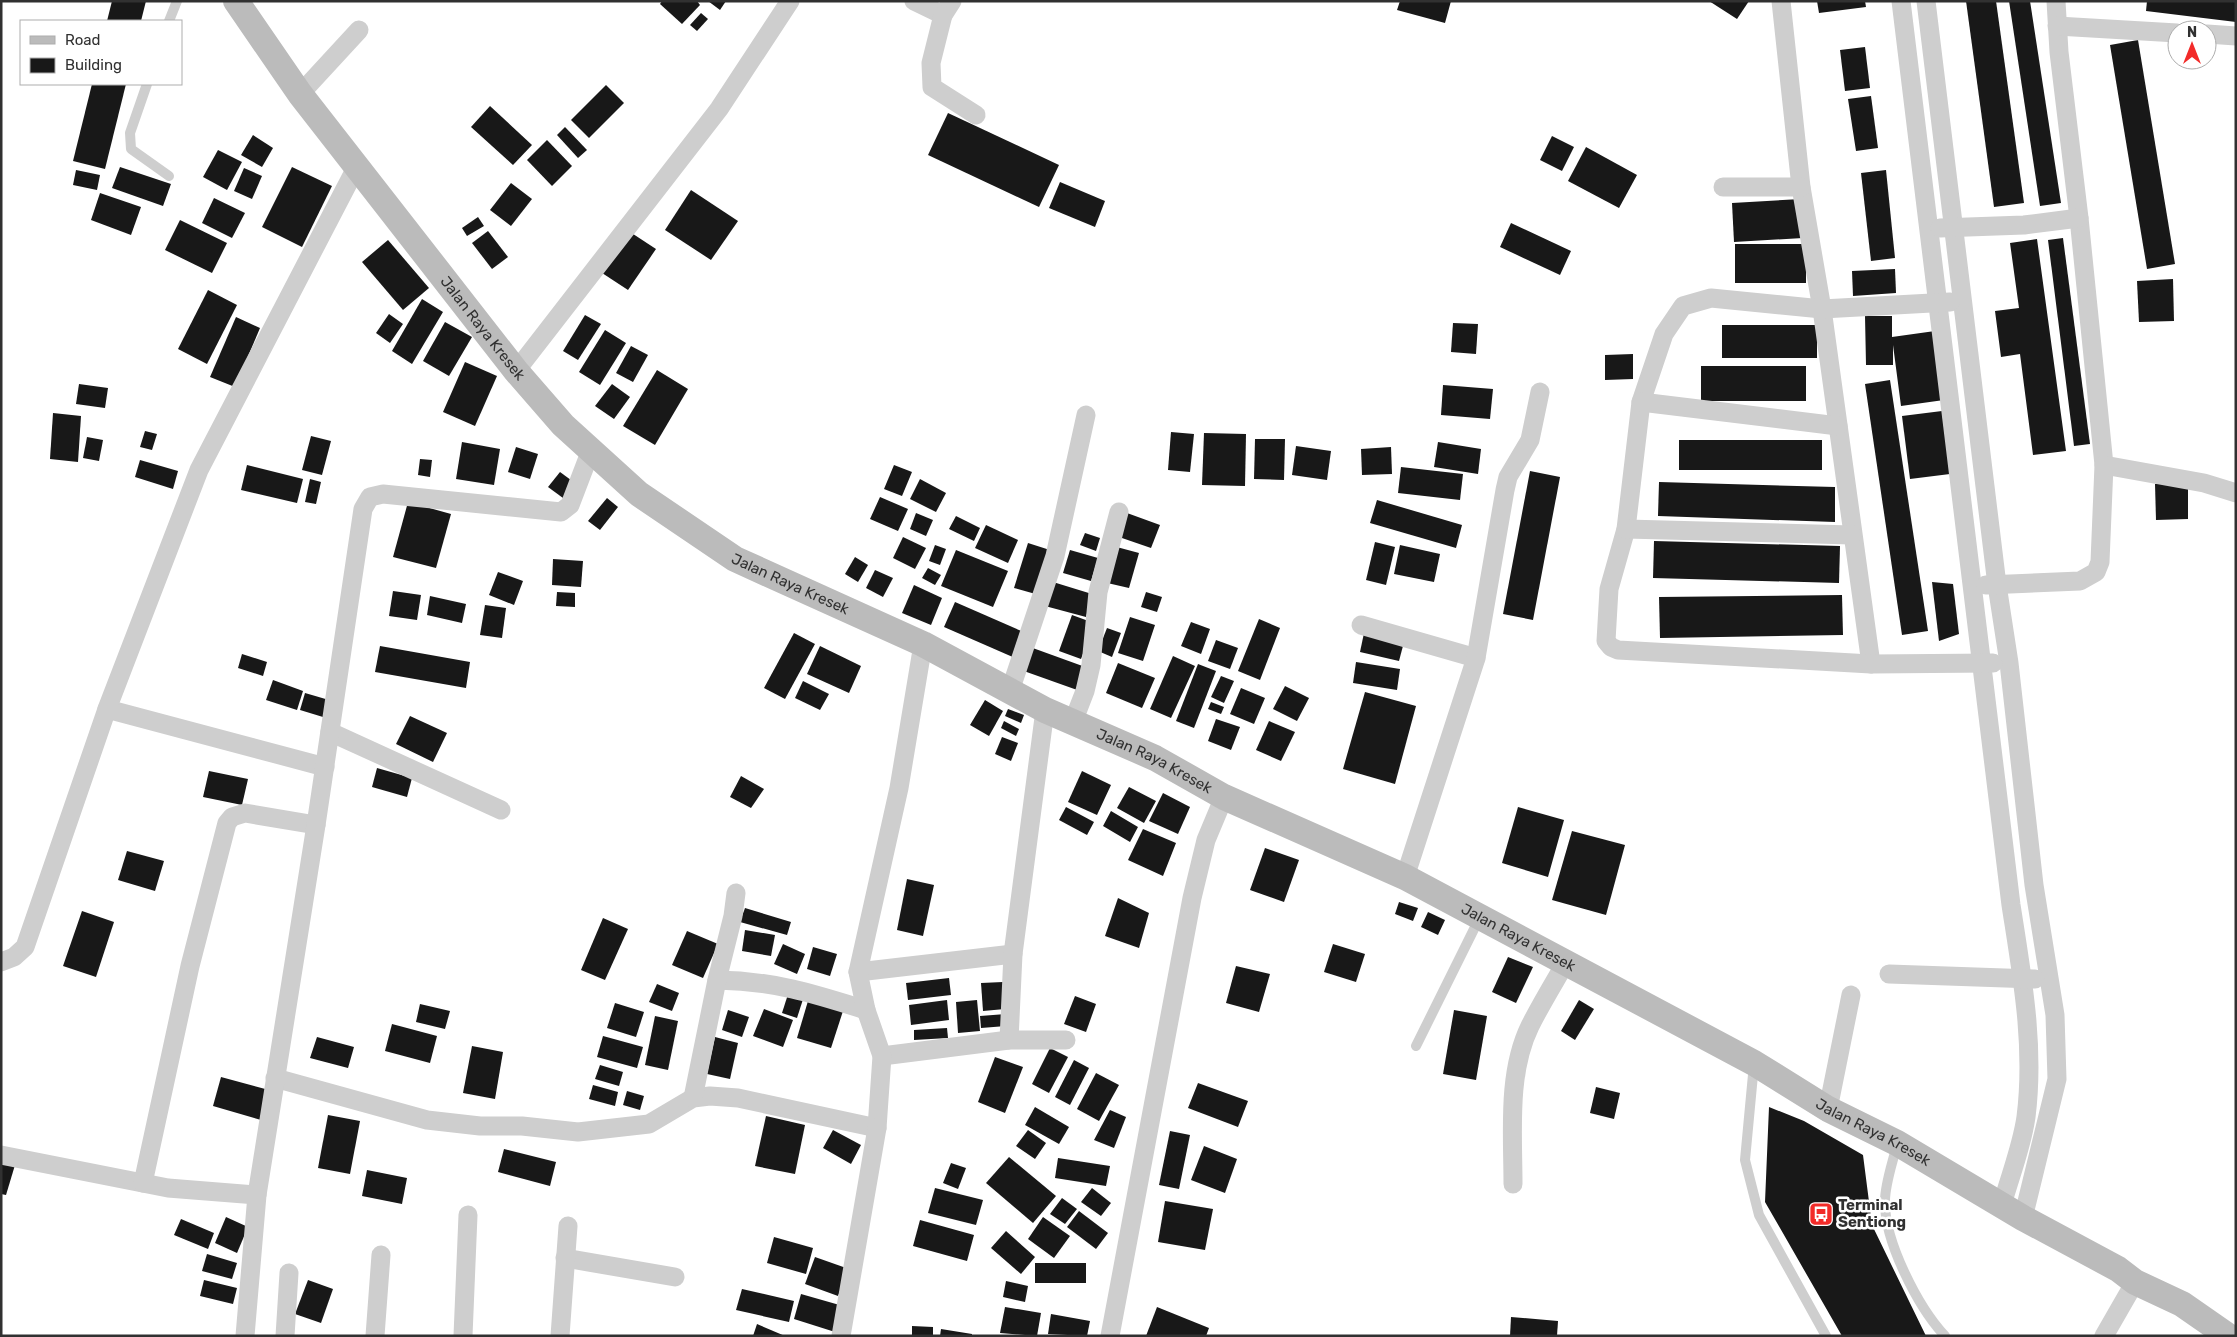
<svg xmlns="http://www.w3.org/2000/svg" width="2237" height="1337" font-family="Rubik,sans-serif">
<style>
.building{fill:#181818}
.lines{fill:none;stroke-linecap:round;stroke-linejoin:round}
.lane{stroke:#cecece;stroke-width:10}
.street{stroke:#cecece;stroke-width:19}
.secondary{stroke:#bbb;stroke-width:26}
.labels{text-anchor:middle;stroke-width:5;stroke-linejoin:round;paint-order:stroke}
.street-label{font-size:15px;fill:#313131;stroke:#fff}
.poi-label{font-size:15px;font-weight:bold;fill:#313131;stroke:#fff;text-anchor:start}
</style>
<rect width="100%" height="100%" fill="#fff"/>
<g class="building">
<polygon points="112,1 146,1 141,21 107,21"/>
<polygon points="662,1 697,1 700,5 682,24 660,4"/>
<polygon points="708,1 726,1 720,10"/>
<polygon points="1400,1 1451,1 1445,23 1397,10"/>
<polygon points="1709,1 1749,1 1737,19"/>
<polygon points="1817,1 1865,1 1866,7 1819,13"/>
<polygon points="1966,1 1996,1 2024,203 1994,207"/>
<polygon points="2009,1 2030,1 2061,203 2040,206"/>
<polygon points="2147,1 2236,1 2236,22 2146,11"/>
<polygon points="701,13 708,19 697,31 690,25"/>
<polygon points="2138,40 2175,264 2147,269 2110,45"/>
<polygon points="1865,47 1870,88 1845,91 1840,50"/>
<polygon points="92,84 126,84 105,169 73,161"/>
<polygon points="606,85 624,103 589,138 571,120"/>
<polygon points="1871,96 1878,148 1856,151 1848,99"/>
<polygon points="490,106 532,145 513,165 471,127"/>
<polygon points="948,113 1059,165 1039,207 928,155"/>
<polygon points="565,127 587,150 578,158 557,135"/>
<polygon points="253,135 273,148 262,167 241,155"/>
<polygon points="1552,136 1574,147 1562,171 1540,160"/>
<polygon points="547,140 572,166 552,186 527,160"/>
<polygon points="1586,147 1637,175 1619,208 1568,181"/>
<polygon points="218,150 242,162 227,190 203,177"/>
<polygon points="120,167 171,184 163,206 112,188"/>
<polygon points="292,167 332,186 302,247 262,227"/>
<polygon points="244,168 262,176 252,199 234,191"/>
<polygon points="76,170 100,175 97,190 73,185"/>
<polygon points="1886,170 1895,258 1871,261 1861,173"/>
<polygon points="1060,182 1105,201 1095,227 1049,208"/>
<polygon points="511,183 532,199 511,226 490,210"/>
<polygon points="691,190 738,221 711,260 665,230"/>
<polygon points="100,193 141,207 131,235 91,220"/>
<polygon points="214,198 245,213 232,238 202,223"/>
<polygon points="1801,199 1803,238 1734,242 1732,203"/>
<polygon points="478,217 484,226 467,236 462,228"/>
<polygon points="180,220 227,243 212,273 165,250"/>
<polygon points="1511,223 1571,251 1560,275 1500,247"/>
<polygon points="627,230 656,249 628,290 599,271"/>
<polygon points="488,231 508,257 492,269 472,243"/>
<polygon points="2063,238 2090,444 2074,446 2048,240"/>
<polygon points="2037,239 2066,451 2033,455 2020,354 2001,357 1995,311 2019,308 2010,243"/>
<polygon points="388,240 429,288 403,310 362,262"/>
<rect x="1735" y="244" width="71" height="39"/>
<polygon points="1895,269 1896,293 1853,296 1852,271"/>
<polygon points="2173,279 2174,321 2139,322 2137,281"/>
<polygon points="208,290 237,305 207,364 178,349"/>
<polygon points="422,299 443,312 412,364 392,351"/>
<polygon points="389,314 403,324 390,343 376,333"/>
<polygon points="585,315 601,324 578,360 563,351"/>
<polygon points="1865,316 1892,316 1892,337 1935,331 1944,400 1901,406 1893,345 1893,365 1866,365"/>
<polygon points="236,317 260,328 235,387 210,377"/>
<polygon points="445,322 472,337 449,376 423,361"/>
<polygon points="1453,323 1478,324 1476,354 1451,352"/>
<rect x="1722" y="325" width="95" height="33"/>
<polygon points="605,330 626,343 600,385 579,372"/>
<polygon points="631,346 648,355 633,382 616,373"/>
<polygon points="1633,354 1633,379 1605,380 1605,355"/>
<polygon points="465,362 497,376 475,426 443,412"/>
<rect x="1701" y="366" width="105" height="35"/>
<polygon points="657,370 688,389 655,445 623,426"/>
<polygon points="1890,380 1928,631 1902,635 1865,384"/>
<polygon points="79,384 108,388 105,408 76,404"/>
<polygon points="612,384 630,397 614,419 595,406"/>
<polygon points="1443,385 1493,389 1490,419 1441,415"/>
<polygon points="1942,411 1950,474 1910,479 1902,416"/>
<polygon points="53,413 81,416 78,462 50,459"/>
<polygon points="145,431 157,434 152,450 140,447"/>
<polygon points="1171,432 1194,434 1190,472 1168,470"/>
<polygon points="1204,433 1246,434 1245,486 1202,485"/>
<polygon points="311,436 331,441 322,475 302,470"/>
<polygon points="87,437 103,440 99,461 83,458"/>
<polygon points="1255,439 1285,439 1284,480 1254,479"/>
<rect x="1679" y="440" width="143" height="30"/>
<polygon points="462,442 500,449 494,485 456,479"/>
<polygon points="1438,442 1481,449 1478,474 1434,467"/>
<polygon points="1296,446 1331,451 1327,480 1292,475"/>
<polygon points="516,447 538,454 530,479 508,472"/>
<polygon points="1391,447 1392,474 1362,475 1361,449"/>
<polygon points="420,459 432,460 430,477 418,475"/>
<polygon points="140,460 178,471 173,489 135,477"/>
<polygon points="247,465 303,479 297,503 241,490"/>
<polygon points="894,465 912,472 902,496 884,489"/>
<polygon points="1401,467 1463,474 1460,500 1398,493"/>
<polygon points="1530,471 1560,477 1533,620 1503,614"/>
<polygon points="560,472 575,483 563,498 548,487"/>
<polygon points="310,479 321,482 316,504 305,502"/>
<polygon points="920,479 946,493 936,512 910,499"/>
<polygon points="1659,482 1835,487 1835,522 1658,516"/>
<polygon points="2188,483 2188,519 2156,520 2155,484"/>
<polygon points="880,497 908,509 898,531 870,519"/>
<polygon points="607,498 618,507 600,530 588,521"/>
<polygon points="1377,500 1462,525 1456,548 1370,523"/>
<polygon points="408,502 451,514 436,568 393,557"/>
<polygon points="916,513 933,520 926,536 910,529"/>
<polygon points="1127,513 1160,525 1151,548 1119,537"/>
<polygon points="956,516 980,528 974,541 949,529"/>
<polygon points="986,525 1018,540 1008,563 975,548"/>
<polygon points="1085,533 1100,538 1096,551 1080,545"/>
<polygon points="903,537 926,548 915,569 893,558"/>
<polygon points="1654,541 1840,546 1839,583 1653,578"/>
<polygon points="1375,542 1395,547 1386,585 1366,580"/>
<polygon points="1028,543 1053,551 1039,595 1014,588"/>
<polygon points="935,545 946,549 940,565 929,561"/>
<polygon points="1400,545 1440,554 1434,582 1394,574"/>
<polygon points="1113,546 1139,553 1129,588 1103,582"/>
<polygon points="956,550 1008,571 993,607 941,586"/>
<polygon points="1070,550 1098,558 1091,581 1063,573"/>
<polygon points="855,557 868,565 858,582 845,574"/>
<polygon points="553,559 583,561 581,587 552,585"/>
<polygon points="928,568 941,575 935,585 922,578"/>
<polygon points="875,570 893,578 883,597 866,588"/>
<polygon points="498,572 523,581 514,605 489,595"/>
<polygon points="1053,582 1092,594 1086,617 1045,606"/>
<polygon points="1932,582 1953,584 1959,634 1939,641"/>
<polygon points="914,585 942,598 931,625 902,613"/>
<polygon points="393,591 421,595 417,620 389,616"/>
<polygon points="557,592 575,593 575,607 556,606"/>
<polygon points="1146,592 1162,597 1157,612 1141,607"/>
<polygon points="1842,595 1843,635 1660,638 1659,597"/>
<polygon points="430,596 466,604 462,623 427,615"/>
<polygon points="955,602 1026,633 1015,658 944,627"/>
<polygon points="485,605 506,608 502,638 480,635"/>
<polygon points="1072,615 1094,623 1081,659 1059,651"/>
<polygon points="1130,617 1155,625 1143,661 1118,653"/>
<polygon points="1259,619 1280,628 1260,680 1238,671"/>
<polygon points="1191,622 1210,629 1201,654 1181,646"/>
<polygon points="1107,628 1121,633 1112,657 1098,651"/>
<polygon points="794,633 815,644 785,699 764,688"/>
<polygon points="1364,633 1404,642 1399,661 1360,652"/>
<polygon points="1216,640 1238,648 1230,669 1208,661"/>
<polygon points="380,646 470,662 466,688 375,672"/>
<polygon points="820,646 861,666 849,693 807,674"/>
<polygon points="1030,647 1088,668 1080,691 1021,670"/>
<polygon points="242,654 267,662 263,676 238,668"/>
<polygon points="1173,656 1195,666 1171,718 1150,709"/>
<polygon points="1356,662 1400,669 1397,690 1353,683"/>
<polygon points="1118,663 1155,678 1142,708 1106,693"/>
<polygon points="1198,664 1216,671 1194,728 1176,721"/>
<polygon points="1221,676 1234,681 1224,703 1211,697"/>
<polygon points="273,680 303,691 297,710 266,700"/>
<polygon points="803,681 829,694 820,710 795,698"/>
<polygon points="1285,686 1309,698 1297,721 1273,709"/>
<polygon points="1241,688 1265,698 1254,724 1230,714"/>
<polygon points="1365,692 1416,706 1395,784 1343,769"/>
<polygon points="305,693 329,700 323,717 300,710"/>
<polygon points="985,700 1003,711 989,736 970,725"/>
<polygon points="1211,702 1224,707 1221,714 1208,709"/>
<polygon points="1008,709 1024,715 1021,723 1005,716"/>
<polygon points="410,716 447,733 433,762 396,744"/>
<polygon points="1216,719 1240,727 1231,750 1208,741"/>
<polygon points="1004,721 1019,729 1016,736 1001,728"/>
<polygon points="1269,721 1295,732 1281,761 1256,750"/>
<polygon points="1002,737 1018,743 1011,761 995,754"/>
<polygon points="377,768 412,778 407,797 372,787"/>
<polygon points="209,771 248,779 242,805 203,797"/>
<polygon points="1082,771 1111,785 1097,815 1068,802"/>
<polygon points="741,776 764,789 751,808 730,797"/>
<polygon points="1129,787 1156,801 1144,823 1117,808"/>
<polygon points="1163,793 1190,807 1178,834 1149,821"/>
<polygon points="1066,807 1094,822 1087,835 1059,820"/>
<polygon points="1518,807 1564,820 1548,877 1502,863"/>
<polygon points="1111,811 1138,827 1130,842 1103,826"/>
<polygon points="1143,829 1176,843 1163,876 1128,860"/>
<polygon points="1572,831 1625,845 1606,915 1552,900"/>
<polygon points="1265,848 1299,860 1284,902 1250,890"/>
<polygon points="127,851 164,861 155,891 118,880"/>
<polygon points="907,879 934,885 923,936 897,930"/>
<polygon points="1118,898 1149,913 1139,948 1105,936"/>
<polygon points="1399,902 1418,908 1413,921 1395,914"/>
<polygon points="745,908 791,922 787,935 740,922"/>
<polygon points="82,911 114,922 96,977 63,966"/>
<polygon points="1428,912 1445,920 1438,935 1421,927"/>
<polygon points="603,918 628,929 605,980 581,970"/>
<polygon points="745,930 775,935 771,956 742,951"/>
<polygon points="687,931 718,944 703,978 672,965"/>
<polygon points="783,944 805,954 797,974 774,964"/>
<polygon points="1333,944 1365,954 1356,982 1324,972"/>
<polygon points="813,947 837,954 830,976 807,969"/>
<polygon points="1508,957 1533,967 1516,1003 1492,992"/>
<polygon points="1236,966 1270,974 1259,1012 1226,1003"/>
<polygon points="949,978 951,995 908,1000 906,983"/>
<polygon points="1003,982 1005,1009 983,1011 981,983"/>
<polygon points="657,984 679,993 672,1011 649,1002"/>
<polygon points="790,988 805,993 797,1018 782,1013"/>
<polygon points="1075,996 1096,1004 1086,1032 1064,1024"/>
<polygon points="947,1000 949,1020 911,1025 909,1005"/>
<polygon points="977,1000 980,1031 958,1033 956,1002"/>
<polygon points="1579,1000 1594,1009 1575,1040 1561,1031"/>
<polygon points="808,1001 843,1011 831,1048 797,1038"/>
<polygon points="615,1003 644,1012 636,1037 607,1028"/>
<polygon points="420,1004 450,1011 445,1029 416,1022"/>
<polygon points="764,1009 793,1020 783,1047 753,1036"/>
<polygon points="728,1010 749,1017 742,1037 722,1030"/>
<polygon points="1454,1010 1487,1016 1476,1080 1443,1074"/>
<polygon points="1006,1014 1006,1026 981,1028 980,1016"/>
<polygon points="655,1016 678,1021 668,1070 645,1065"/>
<polygon points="392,1024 437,1036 430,1063 385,1051"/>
<polygon points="947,1028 948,1038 914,1040 914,1030"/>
<polygon points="603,1036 643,1047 637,1068 597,1057"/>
<polygon points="317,1037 354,1047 348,1068 310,1058"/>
<polygon points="715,1037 738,1043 730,1079 707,1074"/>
<polygon points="472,1046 503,1052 495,1099 463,1093"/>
<polygon points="1050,1048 1068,1057 1049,1093 1032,1084"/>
<polygon points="995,1057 1023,1067 1005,1113 978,1102"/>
<polygon points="1074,1060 1089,1068 1070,1105 1055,1097"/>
<polygon points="600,1065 623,1072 619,1086 595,1079"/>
<polygon points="1096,1073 1119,1085 1099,1121 1077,1109"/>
<polygon points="221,1077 269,1090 261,1120 213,1106"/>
<polygon points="1198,1083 1248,1101 1238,1127 1188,1108"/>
<polygon points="593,1085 618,1092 615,1106 589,1099"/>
<polygon points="1596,1087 1620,1093 1614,1119 1590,1113"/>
<polygon points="627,1091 644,1096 640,1110 623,1105"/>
<polygon points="1035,1107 1069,1127 1059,1144 1025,1125"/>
<polygon points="1769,1107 1804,1121 1863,1155 1872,1225 1926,1336 1842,1336 1765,1202"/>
<polygon points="1110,1110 1126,1117 1114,1148 1094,1140"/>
<polygon points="328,1115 360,1121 350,1174 318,1168"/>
<polygon points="766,1116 805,1125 795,1174 755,1166"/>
<polygon points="833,1130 861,1145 851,1164 823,1148"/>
<polygon points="1028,1130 1046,1143 1035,1159 1016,1146"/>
<polygon points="1170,1131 1190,1135 1179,1189 1159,1185"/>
<polygon points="1204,1146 1237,1159 1225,1193 1191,1180"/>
<polygon points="504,1149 556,1162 550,1186 498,1172"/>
<polygon points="1009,1157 1056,1196 1033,1223 986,1183"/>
<polygon points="1058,1158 1110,1166 1106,1186 1055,1178"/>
<polygon points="1,1161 15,1165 6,1195 1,1194"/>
<polygon points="951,1163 966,1168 958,1189 943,1183"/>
<polygon points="367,1170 407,1178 402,1204 362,1196"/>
<polygon points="935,1188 983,1200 976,1225 928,1213"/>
<polygon points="1092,1188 1111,1203 1101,1216 1081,1202"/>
<polygon points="1062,1198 1077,1209 1065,1224 1050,1214"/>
<polygon points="1165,1201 1213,1209 1205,1250 1158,1242"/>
<polygon points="1079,1211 1108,1233 1096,1249 1067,1227"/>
<polygon points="226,1217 248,1227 237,1253 215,1243"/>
<polygon points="1043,1217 1070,1236 1054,1258 1028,1239"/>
<polygon points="181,1219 214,1233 208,1249 174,1235"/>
<polygon points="920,1220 974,1235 967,1261 913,1246"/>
<polygon points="1006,1231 1035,1257 1021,1274 991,1248"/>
<polygon points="774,1237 813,1248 806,1274 767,1263"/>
<polygon points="207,1254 237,1263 232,1279 202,1271"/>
<polygon points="815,1257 849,1269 838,1296 805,1284"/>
<rect x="1035" y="1263" width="51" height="20"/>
<polygon points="204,1280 237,1288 233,1304 200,1296"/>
<polygon points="308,1280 333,1289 321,1323 295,1314"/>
<polygon points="1006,1281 1028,1286 1025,1302 1003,1297"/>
<polygon points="742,1289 794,1301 789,1322 736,1310"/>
<polygon points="801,1294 843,1306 835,1332 794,1319"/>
<polygon points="1005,1307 1041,1313 1037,1336 1000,1333"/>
<polygon points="1157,1307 1209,1328 1206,1336 1146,1336"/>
<polygon points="1051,1314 1090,1321 1087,1336 1048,1334"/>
<polygon points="1511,1317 1558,1321 1557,1336 1510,1336"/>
<polygon points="757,1324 785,1336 753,1336"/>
<polygon points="912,1326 933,1327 933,1336 912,1336"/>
<polygon points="941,1329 972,1334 972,1336 940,1336"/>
</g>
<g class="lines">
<g class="lane">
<polyline points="169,21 177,1"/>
<polyline points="147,84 130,133 131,149 169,176"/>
<polyline points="1416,1046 1480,917"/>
<polyline points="1754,1064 1745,1160 1759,1215 1826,1336"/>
<path d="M1897,1144C1893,1162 1885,1183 1885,1201C1884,1241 1918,1307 1945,1336"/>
</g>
<g class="street">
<polyline points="914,1 943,15 952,1"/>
<polyline points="1781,1 1801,187 1822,309 1871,664"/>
<path d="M1901,1L2011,905C2022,976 2035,1045 2026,1117C2022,1146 2010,1176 2002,1205"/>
<polyline points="1926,1 1997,585 2009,663 2034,885 2055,1015 2057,1079 2023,1218"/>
<polyline points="2056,1 2059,52 2079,218 2104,465"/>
<polyline points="943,15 931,63 932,87 976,115"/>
<polyline points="2057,26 2177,33"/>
<polyline points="2207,34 2236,36"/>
<polyline points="300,94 359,30"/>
<polyline points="1723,187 1801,187"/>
<polyline points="1940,228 2024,225 2079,218"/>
<polyline points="1950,302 1822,309 1711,298 1683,306 1664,334 1641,402 1626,529 1609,589 1606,641 1611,647 1618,650 1871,664 1993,663"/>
<polyline points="516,371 719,109 790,1"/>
<polyline points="1641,402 1838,426"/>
<polyline points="1626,529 1852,535"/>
<polyline points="1986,585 2080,581 2096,572 2100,562 2104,465 2204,483 2236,493"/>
<polyline points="1361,625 1476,658"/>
<polyline points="1010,691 1055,556 1086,415"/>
<polyline points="107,709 325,767"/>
<polyline points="1073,722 1085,691 1091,665 1098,592 1119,512"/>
<polyline points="330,732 501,810"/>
<polyline points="1405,877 1476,658 1505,490 1508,477 1530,440 1540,392"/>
<polyline points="1,962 14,957 25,947 107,709 199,470 357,166"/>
<polyline points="858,972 1013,954"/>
<polyline points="1889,974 2035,979"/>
<path d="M717,980C774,981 812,993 866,1010"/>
<polyline points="1009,1040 1013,954 1045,710"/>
<polyline points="882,1056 1009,1040 1066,1040"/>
<polyline points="275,1078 427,1120 480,1126 522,1126 578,1132 649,1124 693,1098 710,1096 738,1098 877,1128 882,1056 866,1010 858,972 899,788 923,644"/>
<polyline points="693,1098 717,980 733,916 736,893"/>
<polyline points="1828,1109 1851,995"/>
<polyline points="1,1155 168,1188 257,1195"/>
<polyline points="143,1183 190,966 227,823 232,817 245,813 316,825"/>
<path d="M1513,1184C1513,1133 1507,1073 1530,1026C1541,1004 1554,983 1566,962"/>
<polyline points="565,1258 675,1277"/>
<polyline points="245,1336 257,1195 316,825 363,509 370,497 383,494 561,512 570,505 591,450"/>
<polyline points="285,1336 289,1273"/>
<polyline points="375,1336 381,1255"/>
<polyline points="463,1336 468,1215"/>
<polyline points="560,1336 568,1226"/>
<polyline points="841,1336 877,1128"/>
<polyline points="1110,1336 1192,898 1206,840 1224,797"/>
<polyline points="2104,1336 2135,1282"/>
</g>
<path class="secondary" id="s1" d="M236,1L300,94L516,371L563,425L639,494L735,559L923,644L1045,710L1155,758L1224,797L1405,877L1754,1063L1828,1109L1897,1143L2023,1218L2118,1269L2135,1282L2182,1304L2228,1336"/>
</g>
<defs>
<g id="bus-square" transform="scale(1.25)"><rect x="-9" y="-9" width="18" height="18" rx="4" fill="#f22b29" stroke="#fff"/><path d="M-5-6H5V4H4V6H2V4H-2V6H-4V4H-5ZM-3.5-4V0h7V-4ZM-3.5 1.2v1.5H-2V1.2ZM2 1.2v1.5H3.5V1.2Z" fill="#fff"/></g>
</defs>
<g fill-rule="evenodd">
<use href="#bus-square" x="1821" y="1214"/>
</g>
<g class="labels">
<g class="street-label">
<text dy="5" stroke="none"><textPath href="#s1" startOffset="410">Jalan Raya Kresek</textPath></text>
<text dy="5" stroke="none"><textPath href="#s1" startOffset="815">Jalan Raya Kresek</textPath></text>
<text dy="5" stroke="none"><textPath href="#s1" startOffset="1220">Jalan Raya Kresek</textPath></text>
<text dy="5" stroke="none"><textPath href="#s1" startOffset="1625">Jalan Raya Kresek</textPath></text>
<text dy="5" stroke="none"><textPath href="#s1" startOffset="2030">Jalan Raya Kresek</textPath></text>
</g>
<g class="poi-label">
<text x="1838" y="1210">Terminal<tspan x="1838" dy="17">Sentiong</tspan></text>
</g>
</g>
<rect width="2237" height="1337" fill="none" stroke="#313131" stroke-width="5"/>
<rect x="20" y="20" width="162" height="65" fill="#ffffff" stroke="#adadad"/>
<rect x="30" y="36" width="25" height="8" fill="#bbbbbb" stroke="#adadad"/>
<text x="65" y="45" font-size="15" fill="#313131">Road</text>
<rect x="30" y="58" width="25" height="15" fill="#181818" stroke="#adadad"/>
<text x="65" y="70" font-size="15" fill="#313131">Building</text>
<g transform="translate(2192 45)"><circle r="24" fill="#ffffff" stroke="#adadad"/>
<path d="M0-4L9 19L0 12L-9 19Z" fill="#f22b29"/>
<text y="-8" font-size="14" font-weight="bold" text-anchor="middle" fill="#313131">N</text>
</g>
</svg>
